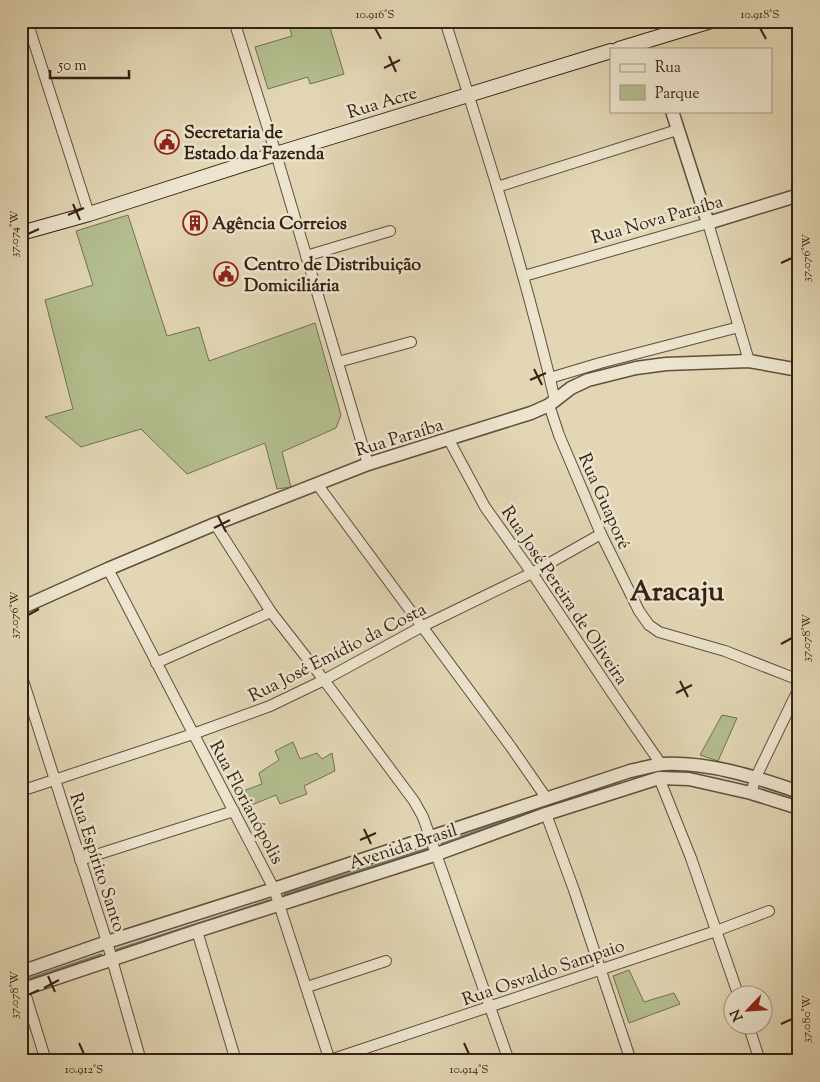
<svg xmlns="http://www.w3.org/2000/svg" width="820" height="1082" font-family="'Sorts Mill Goudy',serif">
<style>
.green{fill:#b3be8e;stroke:#747051}
.lines{fill:none;stroke-linecap:round;stroke-linejoin:round}
.stream{stroke:#727a77;stroke-width:3}
.minor-casing{stroke:#604e3c;stroke-width:12}
.tertiary-casing{stroke:#604e3c;stroke-width:15}
.secondary-casing{stroke:#352114;stroke-width:16}
.minor{stroke:#ece4ce;stroke-width:10}
.tertiary{stroke:#ece4ce;stroke-width:12}
.secondary{stroke:#ece4ce;stroke-width:14}
.ticks{fill:none;stroke:#352114;stroke-width:2}
.labels{text-anchor:middle;stroke-width:5;stroke-linejoin:round;paint-order:stroke}
.street-label{font-size:18px;fill:#352114;stroke:#ece4ce}
.poi-label{font-size:18px;font-weight:bold;fill:#352114;stroke:#ece4ce;text-anchor:start}
.town-label{font-size:28px;font-weight:bold;fill:#352114;stroke:#ece4ce}
.neatline{fill:none;stroke:#352114;stroke-width:2}
.ticks-label{font-size:12px;text-anchor:middle;fill:#352114}
</style>
<rect width="100%" height="100%" fill="#e2d6b4"/>
<filter id="stains"><feTurbulence type="fractalNoise" baseFrequency=".004" numOctaves="4"/><feColorMatrix values="0 0 0 0 .2 0 0 0 0 .09 0 0 0 0 .02 0 0 0 .5 -.17"/></filter>
<radialGradient id="worn" r=".72"><stop offset=".6" stop-color="#630" stop-opacity="0"/><stop offset="1" stop-color="#630" stop-opacity=".3"/></radialGradient>
<g class="green">
<polygon points="288,21 328,21 344,74 310,84 308,77 268,89 255,47 292,36"/>
<polygon points="128,215 167,336 199,327 209,361 315,323 341,415 336,428 282,452 291,487 277,489 265,443 187,474 141,429 81,447 45,417 73,409 45,300 93,285 76,231"/>
<polygon points="722,715 737,718 718,761 700,755"/>
<polygon points="293,742 300,759 317,753 322,759 332,753 335,771 304,786 307,794 280,804 276,795 242,809 235,794 262,784 259,773 279,760 275,751"/>
<polygon points="629,970 644,1002 674,993 680,1004 629,1023 613,976"/>
</g>
<g class="lines">
<g class="stream">
<polyline points="442,844 619,781"/>
<polyline points="285,895 427,849"/>
<polyline points="117,950 269,901"/>
<polyline points="30,979 101,955"/>
</g>
<g class="minor-casing">
<g id="minor">
<polyline points="27,21 89,214"/>
<polyline points="234,21 276,154 368,464"/>
<path d="M445,21C485,146 525,272 555,400"/>
<polyline points="497,187 677,130"/>
<polyline points="306,256 390,231"/>
<polyline points="524,276 708,223 749,361"/>
<polyline points="338,362 411,342"/>
<polyline points="550,378 600,363 739,327"/>
<polyline points="549,405 559,435 601,534 639,611 649,625 659,632 725,651 799,680"/>
<polyline points="449,440 485,507 532,573 614,696 661,764"/>
<polyline points="317,484 511,747 547,799"/>
<polyline points="215,524 271,612 324,680 414,801 423,817 509,1061"/>
<polyline points="108,569 274,889 330,1061"/>
<polyline points="156,663 271,612"/>
<polyline points="21,674 107,942 141,1061"/>
<polyline points="659,778 691,858 738,994"/>
<polyline points="21,791 193,734 270,706 324,680 423,626 532,573 601,534"/>
<polyline points="751,793 756,777 799,688"/>
<polyline points="546,814 574,890 631,1061"/>
<polyline points="80,860 234,811"/>
<polyline points="197,931 236,1061"/>
<polyline points="21,980 46,1061"/>
<polyline points="307,987 386,961"/>
<polyline points="748,1024 760,1061"/>
<polyline points="327,1061 716,931 769,911"/>
</g>
</g>
<g class="tertiary-casing">
<g id="tertiary">
<polyline points="672,111 708,223 799,195"/>
<polyline points="21,608 108,569 215,524 368,464 531,413 549,405 571,388 588,380 636,368 666,364 749,361 799,370"/>
<path d="M21,972L107,942L274,889L630,771C641,769 652,765 664,764C709,762 756,777 799,792"/>
<polyline points="21,990 197,931 437,854 546,814 659,778 689,779 751,793 799,808"/>
</g>
</g>
<g class="secondary-casing">
<g id="secondary">
<polyline points="619,49 711,21"/>
<polyline points="21,233 89,214 276,154 611,51"/>
</g>
</g>
<use href="#minor" class="minor"/>
<use href="#tertiary" class="tertiary"/>
<use href="#secondary" class="secondary"/>
</g>
<path class="ticks" d="M375,28L381,39M760,28L766,39M389,56L396,72M384,68L400,60M73,204L80,220M68,215L84,208M28,234L39,229M781,263L792,258M534,369L542,385M530,380L546,373M218,516L226,532M214,528L230,520M28,615L39,609M781,644L792,638M680,681L688,697M676,693L692,685M364,829L371,844M360,840L376,833M48,976L55,992M44,988L59,980M28,995L39,990M781,1024L792,1019M79,1043L84,1054M464,1043L469,1054"/>
<defs>
<g id="civic-ring" transform="scale(1.25)"><circle r="9.5" fill="#ece4ce" stroke="#8f2418" stroke-width="1.5"/><path d="M-.6-6.5H3V-4.5H.6V-3L4-1V1h2V6H-6V1h2V-1L-.6-3ZM-1.2 2.5V6h2.4V2.5Z" fill="#8f2418"/></g>
<g id="building-ring" transform="scale(1.25)"><circle r="9.5" fill="#ece4ce" stroke="#8f2418" stroke-width="1.5"/><path d="M-4-6H4V6H1V3H-1V6H-4ZM-2.5-4.3h1.7v1.8h-1.7ZM.8-4.3h1.7v1.8H.8ZM-2.5-1h1.7V.8h-1.7ZM.8-1h1.7V.8H.8Z" fill="#8f2418"/></g>
</defs>
<g fill-rule="evenodd">
<use href="#civic-ring" x="167" y="142"/>
<use href="#building-ring" x="195" y="223"/>
<use href="#civic-ring" x="226" y="274"/>
</g>
<g class="labels">
<g class="street-label">
<text transform="translate(382 102) rotate(-17)" y="6">Rua Acre</text>
<text transform="translate(657 219) rotate(-16)" y="6">Rua Nova Paraíba</text>
<text transform="translate(399 437) rotate(-17)" y="6">Rua Paraíba</text>
<text transform="translate(605 501) rotate(66)" y="6">Rua Guaporé</text>
<text transform="translate(565 595) rotate(56)" y="6">Rua José Pereira de Oliveira</text>
<text transform="translate(337 652) rotate(-27)" y="6">Rua José Emídio da Costa</text>
<text transform="translate(247 802) rotate(62)" y="6">Rua Florianópolis</text>
<text transform="translate(403 846) rotate(-18)" y="6">Avenida Brasil</text>
<text transform="translate(98 862) rotate(72)" y="6">Rua Espírito Santo</text>
<text transform="translate(543 972) rotate(-19)" y="6">Rua Osvaldo Sampaio</text>
</g>
<g class="poi-label">
<text x="184" y="138">Secretaria de<tspan x="184" dy="21">Estado da Fazenda</tspan></text>
<text x="212" y="229">Agência Correios</text>
<text x="244" y="270">Centro de Distribuição<tspan x="244" dy="21">Domiciliária</tspan></text>
</g>
<g class="town-label">
<text x="677" y="600">Aracaju</text>
</g>
</g>
<rect width="820" height="1082" fill="none" stroke="#e2d6b4" stroke-width="55"/>
<rect x="610" y="48" width="162" height="65" fill="#ece4ce" stroke="#a39684"/>
<rect x="620" y="64" width="25" height="8" fill="#ece4ce" stroke="#a39684"/>
<text x="655" y="72" font-size="15" fill="#352114">Rua</text>
<rect x="620" y="85" width="25" height="15" fill="#b3be8e" stroke="#a39684"/>
<text x="655" y="98" font-size="15" fill="#352114">Parque</text>
<g transform="translate(748 1010) rotate(245)"><circle r="24" fill="#ece4ce" stroke="#a39684"/>
<path d="M0-4L9 19L0 12L-9 19Z" fill="#8f2418"/>
<text y="-8" font-size="14" font-weight="bold" text-anchor="middle" fill="#352114">N</text>
</g>
<path d="M50 70v8h79v-8" fill="none" stroke="#352114" stroke-width="2.5"/>
<text x="58" y="70" font-size="15" fill="#352114" stroke="#ece4ce" stroke-width="4" paint-order="stroke">50 m</text>
<rect x="28" y="28" width="764" height="1026" class="neatline"/>
<g class="ticks-label">
<text x="375" y="18">10.916°S</text>
<text x="760" y="18">10.918°S</text>
<text transform="translate(14 234) rotate(-90)" y="4">37.074°W</text>
<text transform="translate(806 258) rotate(-90)" y="4">37.076°W</text>
<text transform="translate(14 615) rotate(-90)" y="4">37.076°W</text>
<text transform="translate(806 638) rotate(-90)" y="4">37.078°W</text>
<text transform="translate(14 995) rotate(-90)" y="4">37.078°W</text>
<text transform="translate(806 1019) rotate(-90)" y="4">37.080°W</text>
<text x="84" y="1073">10.912°S</text>
<text x="469" y="1073">10.914°S</text>
</g>
<rect width="100%" height="100%" filter="url(#stains)"/>
<rect width="100%" height="100%" fill="url(#worn)"/>
</svg>
